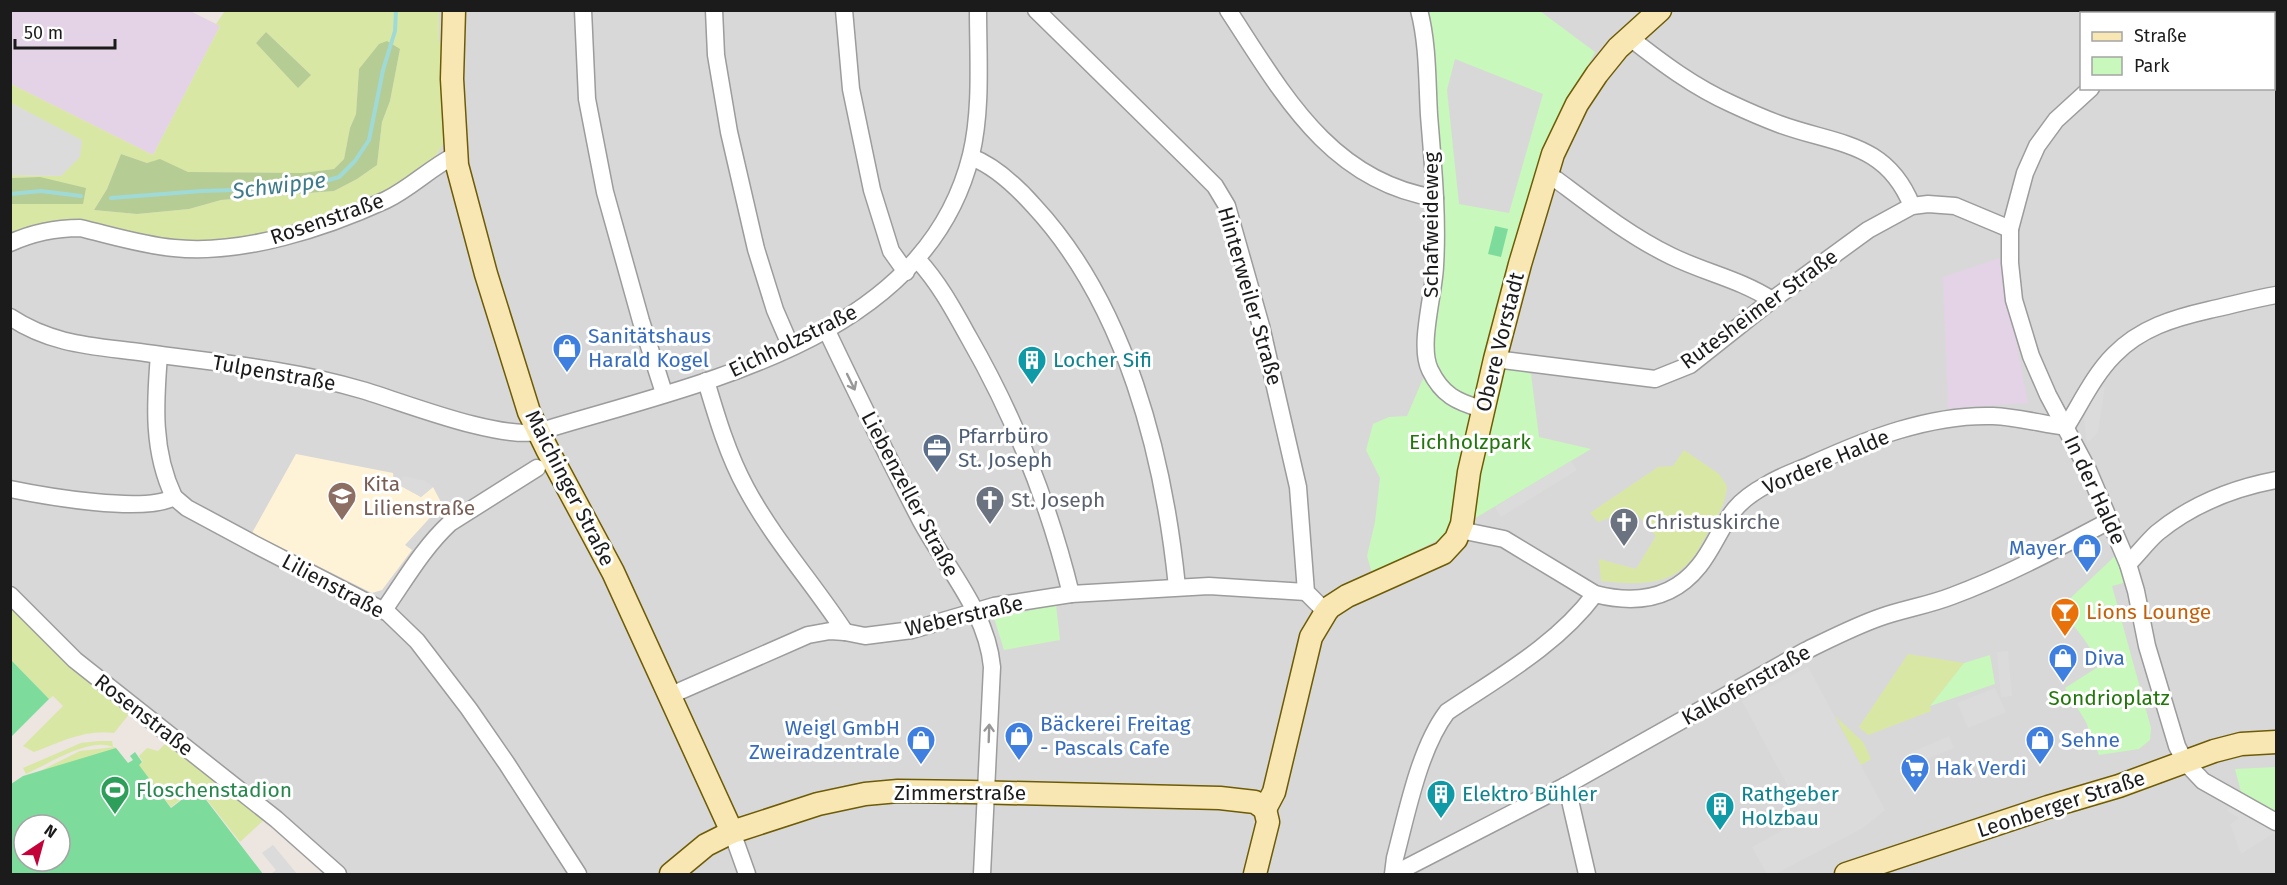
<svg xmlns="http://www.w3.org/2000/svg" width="2287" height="885" font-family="'Fira Sans',sans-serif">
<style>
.residential{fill:#d9d8d8;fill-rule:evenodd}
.industrial{fill:#e4d2e6}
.education{fill:#fff3d7}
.grass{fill:#d9e7a5;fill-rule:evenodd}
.forest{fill:#b5cc95}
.park{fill:#c8f8bb;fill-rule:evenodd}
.pitch{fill:#7ddc9c;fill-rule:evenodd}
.parking{fill:#dbdbdb}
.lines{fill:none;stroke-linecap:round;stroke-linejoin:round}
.stream{stroke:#a0dad7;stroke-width:4}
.street-casing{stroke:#9c9c9c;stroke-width:19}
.secondary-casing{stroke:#6e5b05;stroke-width:25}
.street{stroke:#fff;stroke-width:16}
.secondary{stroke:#f8e7b2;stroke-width:22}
.oneway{stroke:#989898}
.labels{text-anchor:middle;stroke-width:6;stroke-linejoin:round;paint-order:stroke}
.street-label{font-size:21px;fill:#1b1b1b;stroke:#fff}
.shop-label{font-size:21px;fill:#366cbe;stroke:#fff;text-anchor:start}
.culture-label{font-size:21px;fill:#0d838f;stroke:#fff;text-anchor:start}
.service-label{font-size:21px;fill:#4e5e75;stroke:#fff;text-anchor:start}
.park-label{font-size:21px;fill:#22760c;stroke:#fff}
.education-label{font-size:21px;fill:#785e54;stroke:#fff;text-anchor:start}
.worship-label{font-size:21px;fill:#5b616d;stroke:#fff;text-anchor:start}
.food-label{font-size:21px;fill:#c56008;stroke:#fff;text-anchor:start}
.leisure-label{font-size:21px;fill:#27864d;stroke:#fff;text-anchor:start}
.water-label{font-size:22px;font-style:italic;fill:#3e7a8a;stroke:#fff}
</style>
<rect width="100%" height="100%" fill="#ece5e0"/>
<path class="residential" d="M439,11H2276V874H329L274,823L11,605L10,235L22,232L175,243L252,236L429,163L437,154L447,134L439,41ZM2082,14H2274V88H2082Z"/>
<g class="industrial">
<polygon points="10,11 190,11 220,26 153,155 11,84"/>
<polygon points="2000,258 2028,403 1948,408 1943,277"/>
</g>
<polygon class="education" points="296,454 393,473 394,482 421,497 433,487 443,506 437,510 405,545 412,550 382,590 372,593 252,533"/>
<g class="grass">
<path d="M225,11H439V41L443,48L447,134L442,146L437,154L421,170L384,193L319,220L252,236L175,243L65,221L11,235L10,204L25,203L40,177L11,178V175L61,176L82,141L11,103V84L153,155L220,26L216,24ZM266,32L311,75L256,43ZM400,49L390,101L382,122L377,165L357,179L334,191L221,200L189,209L137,214L94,210L107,189L121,154L147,163L160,160L188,172L302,173L334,169L344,159L350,128L356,114L359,69Z"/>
<polygon points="2101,11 2265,11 2261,14 2103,14"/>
<path d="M1684,450L1719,474L1727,486C1725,506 1718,515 1708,532C1703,541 1698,552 1691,560C1668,588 1633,584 1601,581L1599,559L1636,569L1656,536L1632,509L1598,522L1590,513L1658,467L1673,466Z"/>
<path d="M10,605L130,713L114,733C86,729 60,742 34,752L23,746L63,706L53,696L49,699L11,660Z"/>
<polygon points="1908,654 1964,663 1930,706 1931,711 1868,735 1859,727"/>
<polygon points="1835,716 1863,742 1871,759 1861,765"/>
<path d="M99,741H112L113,747C89,737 48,764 26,774L23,768L81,743Z"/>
<polygon points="166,743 266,818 240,842 197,787 171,807 163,797 144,810 20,781 80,751 115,747 130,768 143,762 139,756 147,748 158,751"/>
</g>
<g class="forest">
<polygon points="266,32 311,75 298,88 256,43"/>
<polygon points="387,41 400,49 390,101 382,122 377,165 357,179 334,191 221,200 189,209 137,214 94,210 107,189 121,154 147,163 160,159 188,172 302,173 334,169 344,159 350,128 356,114 359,69 379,44"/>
<polygon points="40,177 86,188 83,204 11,204 11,178"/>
</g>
<g class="park">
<path d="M1426,11H1540L1595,52L1552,134L1513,250L1484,357L1531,374L1539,437L1591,449L1442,538L1372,573L1367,556L1375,522L1380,478L1366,450L1373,424L1389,417L1407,416L1422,381L1436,365L1434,362L1436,314ZM1455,59L1543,94L1509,213L1459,204L1447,90Z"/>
<polygon points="2115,556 2127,582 2112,586 2151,728 2150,740 2139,749 2099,755 2086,722 2065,688 2101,665 2084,639 2060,608"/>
<polygon points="1056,605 1060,640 1004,650 994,618"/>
<polygon points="1990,655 1995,684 1930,706 1964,663"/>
<polygon points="2276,767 2276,812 2241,792 2235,769"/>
</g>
<g class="pitch">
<polygon points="1495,226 1508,229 1501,257 1488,254"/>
<polygon points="11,660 49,699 11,737"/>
<path d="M116,748L128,763L133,760L130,756L135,752L142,762L139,765L171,808L197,788L263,874H11V784L23,776ZM24,825H60V861H24Z"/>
</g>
<g class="parking">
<polygon points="11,103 82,140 80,157 61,176 11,175"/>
<polygon points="2105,385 2098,432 2087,443 2084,418 2090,399"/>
<polygon points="1571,461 1577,470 1501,517 1495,507"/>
<polygon points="403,476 426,481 433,487 421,497 399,485"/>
<polygon points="2008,651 2012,696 2001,697 1997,652"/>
<polygon points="1808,667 1885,810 1863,828 1775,874 1767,874 1752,847 1805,818 1742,701"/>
<polygon points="1995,688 2006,712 1968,728 1957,703"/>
<polygon points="1949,736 1954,748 1912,765 1907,754"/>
<polygon points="2241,792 2276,812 2276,837 2274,833 2241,854 2230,824 2239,818 2227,811"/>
<polygon points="273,845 297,874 271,874 276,870 262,853"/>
</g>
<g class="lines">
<g class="stream">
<polyline points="10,194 41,191 81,196"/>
<polyline points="111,198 202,191 261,189 312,185 339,177 355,161 369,140 383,70 395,31 396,10"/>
</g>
<g class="street-casing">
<g id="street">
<polyline points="583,10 587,99 605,192 641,321 664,393"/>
<polyline points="714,10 716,55 729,132 756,249 775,310 791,347"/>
<polyline points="844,10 851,89 872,190 891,251 906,272"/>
<polyline points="1036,10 1193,164 1215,186 1227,206 1261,326 1298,487 1306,592 1326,612"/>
<path d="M1228,10C1282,92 1329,181 1435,198"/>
<path d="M1419,10C1428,44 1427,81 1429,115C1433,165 1438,216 1435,266C1434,294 1418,346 1430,370C1442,395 1457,402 1482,409"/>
<polyline points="2090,10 2093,14"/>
<polyline points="2274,19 2276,17"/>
<path d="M1629,37C1662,63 1694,87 1732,104C1747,111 1763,118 1779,124C1836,145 1886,141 1912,206"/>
<polyline points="2091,88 2056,120 2037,146 2025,173 2010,229 2010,263 2014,300 2031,356 2048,395 2088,470 2128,564 2136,591 2147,646 2177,746 2185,762 2203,781 2276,822"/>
<path d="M971,157C995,166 1017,187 1034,206C1126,305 1164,456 1177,587"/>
<path d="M1546,175L1557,180C1593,207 1630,236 1671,256C1706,273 1739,279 1772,300"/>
<path d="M10,243C32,233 56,228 80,228C110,235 142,245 174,248C243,255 325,228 386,200C411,188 431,167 456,155"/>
<path d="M918,260C939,283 953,309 968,336C1014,416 1049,504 1071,594"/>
<path d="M10,317C54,346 96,346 146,353C219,363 291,369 362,390C406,403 495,439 538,432C696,383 925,342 971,155C982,109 978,58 978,10"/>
<path d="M826,329C857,394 888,458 921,521C947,569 987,612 992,667L982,874"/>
<path d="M159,355C155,404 152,451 174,497"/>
<polyline points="1495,359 1655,379 1690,365 1772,300 1868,230 1912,206 1928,204 1955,206 2010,229"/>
<path d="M706,381C717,418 728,455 746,488C774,540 813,583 845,632"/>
<path d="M2066,427C2081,403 2094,375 2114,355C2140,328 2174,318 2209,310C2232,305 2253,299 2276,295"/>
<path d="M10,489C44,496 146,514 174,497L187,508L254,544L388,613L417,641L469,709L507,764L578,874"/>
<path d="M1460,530L1504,539L1595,594C1634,604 1672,600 1699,566C1713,549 1721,526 1735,509C1743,499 1757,490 1768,484C1781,476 1796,471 1810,465C1867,439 1930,414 1993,416C2018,417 2042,424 2066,427"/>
<path d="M2128,564C2138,554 2147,542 2157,533C2191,505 2234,488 2276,480"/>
<polyline points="10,595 75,660 276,819 338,874"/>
<path d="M384,610C405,580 423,548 450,523L537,468"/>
<polyline points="671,695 808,635 830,631 845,632 865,636 912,630 994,606 1071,594 1209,586 1306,592"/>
<polyline points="1565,786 1569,796 1587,874"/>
<polyline points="732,832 747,874"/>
<path d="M1393,874L1395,858C1407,813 1419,749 1447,712C1499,677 1557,645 1595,594"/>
<path d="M1394,874L1565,786L1805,651C1830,639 1855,626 1881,617C1904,609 1929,605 1952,596C2006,576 2058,548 2109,521"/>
</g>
</g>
<g class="secondary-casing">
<g id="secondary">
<polyline points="454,10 452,79 457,165 486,274 529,412 547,449 613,572 732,832"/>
<polyline points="1265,809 1274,792 1311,637 1326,612 1330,607 1347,596 1443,553 1456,539 1462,524 1469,472 1495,359 1520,264 1553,154 1577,104 1597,74 1618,48 1660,10"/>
<polyline points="671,874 706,845 732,832 818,804 865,794 898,791 971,792 1220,798 1255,802 1265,809"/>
<polyline points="1255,874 1268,822 1265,809"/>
<polyline points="1846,874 2048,807 2119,786 2214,751 2241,744 2276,742"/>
</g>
</g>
<use href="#street" class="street"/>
<use href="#secondary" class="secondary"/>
</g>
<defs><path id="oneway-shaft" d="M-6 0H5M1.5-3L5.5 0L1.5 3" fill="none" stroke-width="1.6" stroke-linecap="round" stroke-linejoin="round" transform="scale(1.5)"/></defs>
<g class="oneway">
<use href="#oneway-shaft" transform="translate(851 382) rotate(64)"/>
<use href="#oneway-shaft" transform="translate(989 733) rotate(-88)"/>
</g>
<defs>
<g id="shop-pin" transform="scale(1.5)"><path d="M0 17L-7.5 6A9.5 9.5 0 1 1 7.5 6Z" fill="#3f7fe0" stroke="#fff"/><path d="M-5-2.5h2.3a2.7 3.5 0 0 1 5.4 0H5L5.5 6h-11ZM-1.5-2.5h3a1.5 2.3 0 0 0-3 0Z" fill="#fff"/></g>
<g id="building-pin" transform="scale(1.5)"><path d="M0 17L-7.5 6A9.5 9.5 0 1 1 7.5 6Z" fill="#0f9aa8" stroke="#fff"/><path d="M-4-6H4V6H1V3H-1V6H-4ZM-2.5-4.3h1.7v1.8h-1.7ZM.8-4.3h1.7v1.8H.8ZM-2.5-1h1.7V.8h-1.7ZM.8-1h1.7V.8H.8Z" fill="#fff"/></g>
<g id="office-pin" transform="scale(1.5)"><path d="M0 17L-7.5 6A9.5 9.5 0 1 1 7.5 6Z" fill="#5c6f8a" stroke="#fff"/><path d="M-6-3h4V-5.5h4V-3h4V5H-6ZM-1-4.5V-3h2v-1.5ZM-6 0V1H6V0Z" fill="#fff"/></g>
<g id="school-pin" transform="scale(1.5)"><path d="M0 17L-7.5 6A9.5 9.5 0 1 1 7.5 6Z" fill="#8d6e63" stroke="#fff"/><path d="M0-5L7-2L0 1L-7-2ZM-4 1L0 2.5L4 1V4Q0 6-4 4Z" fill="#fff"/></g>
<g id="church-pin" transform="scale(1.5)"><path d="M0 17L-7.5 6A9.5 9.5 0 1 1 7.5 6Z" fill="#6b7280" stroke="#fff"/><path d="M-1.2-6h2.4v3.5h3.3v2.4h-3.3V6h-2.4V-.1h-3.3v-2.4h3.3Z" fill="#fff"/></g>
<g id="bar-pin" transform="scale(1.5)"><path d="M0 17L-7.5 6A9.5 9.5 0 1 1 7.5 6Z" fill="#e8710a" stroke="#fff"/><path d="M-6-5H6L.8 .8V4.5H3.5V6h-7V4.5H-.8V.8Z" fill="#fff"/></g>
<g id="supermarket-pin" transform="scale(1.5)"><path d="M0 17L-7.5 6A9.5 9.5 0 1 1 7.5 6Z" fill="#3f7fe0" stroke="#fff"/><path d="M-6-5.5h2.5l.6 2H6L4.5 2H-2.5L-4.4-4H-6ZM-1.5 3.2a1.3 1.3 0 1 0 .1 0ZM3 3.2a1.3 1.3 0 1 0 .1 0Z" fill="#fff"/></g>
<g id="stadium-pin" transform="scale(1.5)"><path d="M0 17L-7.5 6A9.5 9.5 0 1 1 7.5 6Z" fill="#2e9e5b" stroke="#fff"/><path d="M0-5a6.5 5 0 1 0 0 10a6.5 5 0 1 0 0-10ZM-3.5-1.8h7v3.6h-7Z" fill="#fff"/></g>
</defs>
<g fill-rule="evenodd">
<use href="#shop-pin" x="567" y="348"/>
<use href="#building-pin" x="1032" y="360"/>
<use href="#office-pin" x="937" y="448"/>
<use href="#school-pin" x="342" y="496"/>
<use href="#church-pin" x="990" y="500"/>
<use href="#church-pin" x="1624" y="522"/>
<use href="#shop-pin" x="2087" y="548"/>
<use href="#bar-pin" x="2065" y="612"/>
<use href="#shop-pin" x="2063" y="658"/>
<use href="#shop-pin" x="1019" y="736"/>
<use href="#shop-pin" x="921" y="740"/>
<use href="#shop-pin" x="2040" y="740"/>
<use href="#supermarket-pin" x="1915" y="768"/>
<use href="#stadium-pin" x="115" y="790"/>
<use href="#building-pin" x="1441" y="794"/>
<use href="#building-pin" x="1720" y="806"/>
</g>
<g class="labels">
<g class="street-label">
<text transform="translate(327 219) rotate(-19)" y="7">Rosenstraße</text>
<text transform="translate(1431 225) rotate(-90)" y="7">Schafweideweg</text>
<text transform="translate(1250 296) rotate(74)" y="7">Hinterweiler Straße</text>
<text transform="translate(1759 309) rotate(-36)" y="7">Rutesheimer Straße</text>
<text transform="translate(793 341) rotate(-26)" y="7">Eichholzstraße</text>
<text transform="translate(1500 342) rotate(-76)" y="7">Obere Vorstadt</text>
<text transform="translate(274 373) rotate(10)" y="7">Tulpenstraße</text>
<text transform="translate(1826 462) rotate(-23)" y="7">Vordere Halde</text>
<text transform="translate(570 488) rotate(63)" y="7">Maichinger Straße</text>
<text transform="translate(2095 490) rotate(65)" y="7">In der Halde</text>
<text transform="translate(910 494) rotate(62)" y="7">Liebenzeller Straße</text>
<text transform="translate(333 586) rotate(28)" y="7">Lilienstraße</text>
<text transform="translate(964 616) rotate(-13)" y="7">Weberstraße</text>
<text transform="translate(1746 685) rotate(-29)" y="7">Kalkofenstraße</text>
<text transform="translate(144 715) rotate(38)" y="7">Rosenstraße</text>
<text x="960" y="800">Zimmerstraße</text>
<text transform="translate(2061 804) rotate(-18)" y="7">Leonberger Straße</text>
</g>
<g class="shop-label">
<text x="588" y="343">Sanitätshaus<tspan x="588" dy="24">Harald Kogel</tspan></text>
<text x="2066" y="555" text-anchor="end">Mayer</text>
<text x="2084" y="665">Diva</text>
<text x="1040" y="731">Bäckerei Freitag<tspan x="1040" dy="24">- Pascals Cafe</tspan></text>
<text x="900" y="735" text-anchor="end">Weigl GmbH<tspan x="900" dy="24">Zweiradzentrale</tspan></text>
<text x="2061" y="747">Sehne</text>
<text x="1936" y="775">Hak Verdi</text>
</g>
<g class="culture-label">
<text x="1053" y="367">Locher Sifi</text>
<text x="1462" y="801">Elektro Bühler</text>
<text x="1741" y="801">Rathgeber<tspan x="1741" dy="24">Holzbau</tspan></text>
</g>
<g class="service-label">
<text x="958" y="443">Pfarrbüro<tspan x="958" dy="24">St. Joseph</tspan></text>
</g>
<g class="park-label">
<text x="1470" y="449">Eichholzpark</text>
<text x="2109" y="705">Sondrioplatz</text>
</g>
<g class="education-label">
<text x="363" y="491">Kita<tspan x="363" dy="24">Lilienstraße</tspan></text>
</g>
<g class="worship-label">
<text x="1011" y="507">St. Joseph</text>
<text x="1645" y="529">Christuskirche</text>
</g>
<g class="food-label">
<text x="2086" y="619">Lions Lounge</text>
</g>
<g class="leisure-label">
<text x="136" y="797">Floschenstadion</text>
</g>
<g class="water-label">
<text transform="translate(279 185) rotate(-7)" y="8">Schwippe</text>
</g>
</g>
<rect width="2287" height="885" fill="none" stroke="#1b1b1b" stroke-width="24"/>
<rect x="2080" y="12" width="195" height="78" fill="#ffffff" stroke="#a4a4a4" stroke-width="1.5"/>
<rect x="2092" y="32" width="30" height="9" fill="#f8e7b2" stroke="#a4a4a4" stroke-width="1.5"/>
<text x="2134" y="42" font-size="18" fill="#1b1b1b">Straße</text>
<rect x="2092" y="57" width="30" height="18" fill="#c8f8bb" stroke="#a4a4a4" stroke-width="1.5"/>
<text x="2134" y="72" font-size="18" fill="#1b1b1b">Park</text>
<g transform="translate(42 843) rotate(36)"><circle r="28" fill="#ffffff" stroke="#a4a4a4" stroke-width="1.5"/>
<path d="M0-4.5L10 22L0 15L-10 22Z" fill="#c4023a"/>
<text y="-9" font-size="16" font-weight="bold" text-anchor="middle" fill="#1b1b1b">N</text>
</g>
<path d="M15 39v9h100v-9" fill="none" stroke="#1b1b1b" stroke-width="3"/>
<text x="24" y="39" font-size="18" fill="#1b1b1b" stroke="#ffffff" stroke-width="4.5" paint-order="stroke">50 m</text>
</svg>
